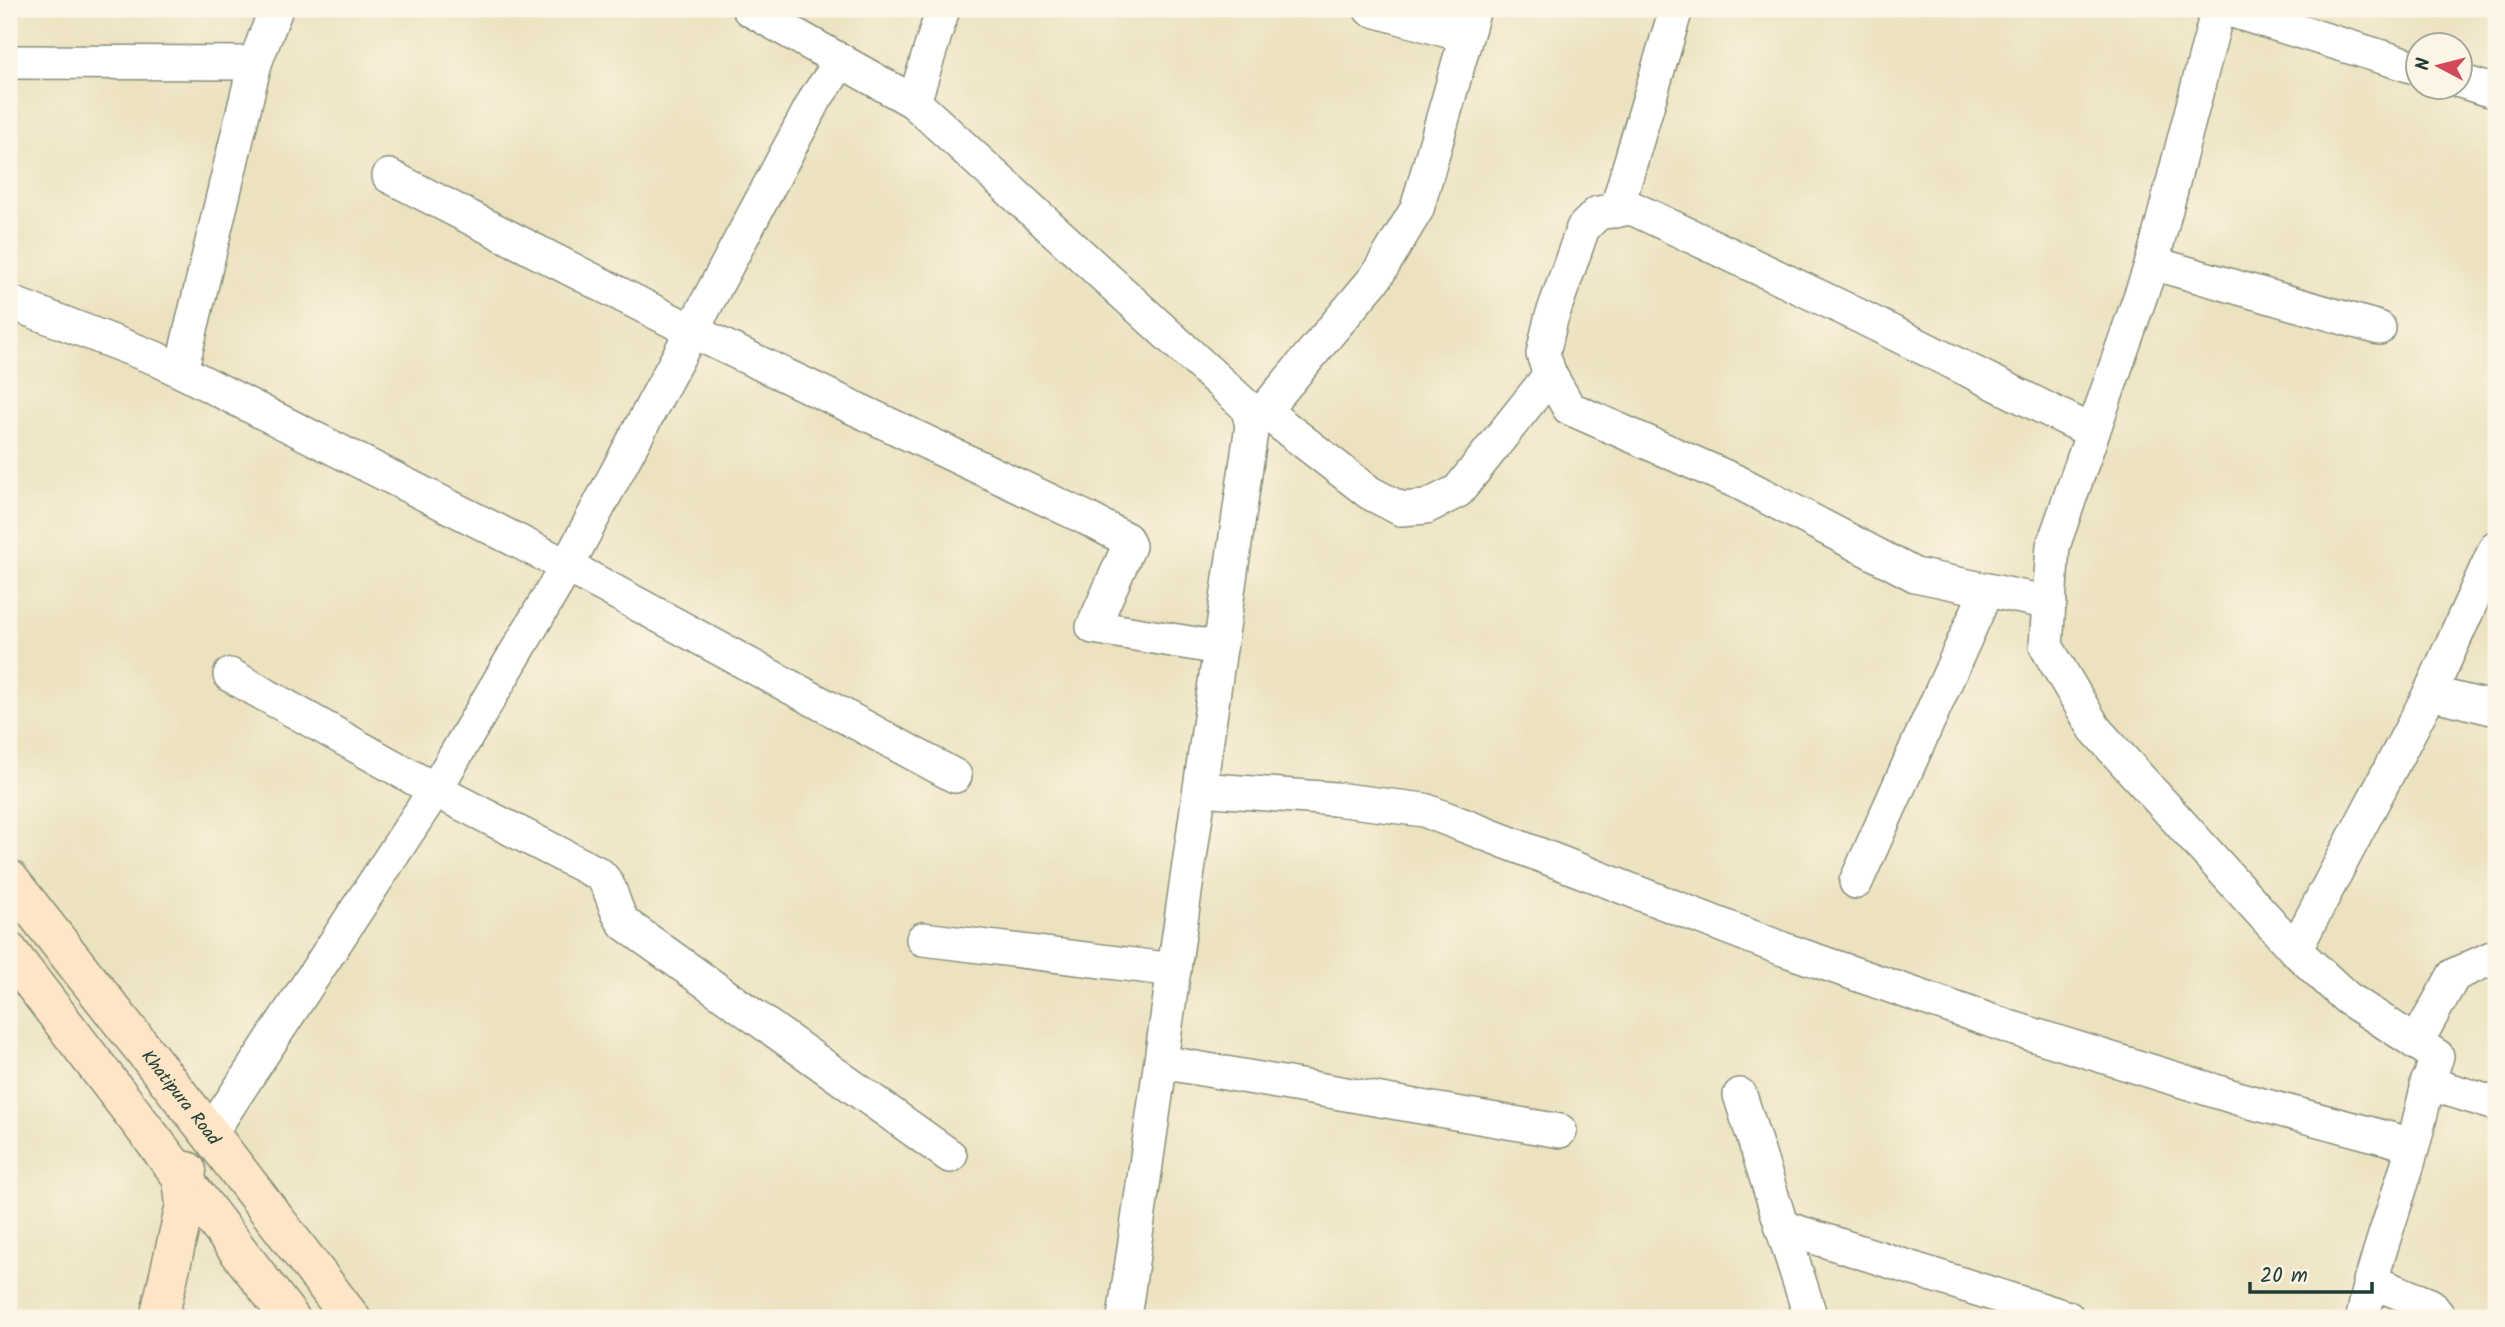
<svg xmlns="http://www.w3.org/2000/svg" width="2505" height="1327" font-family="Kalam,sans-serif">
<style>
.lines{fill:none;stroke-linecap:round;stroke-linejoin:round}
.street-casing{stroke:#86907a;stroke-width:36}
.secondary-casing{stroke:#86907a;stroke-width:41}
.street{stroke:#fff;stroke-width:33}
.secondary{stroke:#fde5c5;stroke-width:38}
.labels{text-anchor:middle;stroke-width:5;stroke-linejoin:round;paint-order:stroke}
.street-label{font-size:18px;fill:#1f3d34;stroke:#fcf5e5}
</style>
<rect width="100%" height="100%" fill="#fcf5e5"/>
<filter id="ink" filterUnits="userSpaceOnUse"><feTurbulence type="fractalNoise" baseFrequency=".0143" numOctaves="2"/><feDisplacementMap in="SourceGraphic" scale="14" xChannelSelector="R" yChannelSelector="G"/><feConvolveMatrix kernelMatrix="1 2 1 2 8 2 1 2 1" color-interpolation-filters="sRGB"/></filter>
<filter id="wash" filterUnits="userSpaceOnUse"><feTurbulence type="fractalNoise" baseFrequency=".00686" numOctaves="4" result="noise"/><feDisplacementMap in="SourceGraphic" scale="28" xChannelSelector="R" yChannelSelector="G"/><feGaussianBlur stdDeviation="1.57" result="paint"/><feColorMatrix in="noise" values="0 0 0 0 0 0 0 0 0 0 0 0 0 0 0 0 0 1.4 0 .05"/><feComposite in="paint" operator="in"/></filter>
<g filter="url(#wash)">
<rect width="100%" height="100%" fill="#ece2c0"/>
</g>
<g filter="url(#ink)">
<g class="lines">
<g class="street-casing">
<g id="street">
<polyline points="749,9 914,102 943,9"/>
<polyline points="1370,9 1466,36"/>
<path d="M2218,9L2152,263L2053,546L2046,646L2095,729L2295,950L2347,998L2437,1056C2426,1086 2421,1116 2413,1146C2397,1204 2374,1259 2363,1318"/>
<polyline points="2226,9 2418,68"/>
<polyline points="9,62 255,63"/>
<polyline points="2460,81 2496,92"/>
<polyline points="914,102 1247,407 1252,425 1124,1318"/>
<polyline points="389,176 694,332 1086,518 1126,539 1129,546 1093,627 1220,648"/>
<polyline points="1616,211 1676,9"/>
<polyline points="2152,263 2379,328"/>
<polyline points="9,302 155,358 567,566 955,776"/>
<polyline points="181,371 255,63 276,9"/>
<polyline points="1264,411 1370,493 1401,509 1426,507 1458,491 1550,375"/>
<polyline points="1252,425 1376,277 1417,209 1474,9"/>
<polyline points="2050,603 1915,575 1742,484 1569,408 1550,375 1543,354 1551,319 1583,228 1598,213 1632,208 1845,309 2093,432"/>
<path d="M230,675L435,790L599,874C614,887 612,909 625,924L950,1156"/>
<polyline points="2430,693 2496,709"/>
<polyline points="1200,789 1335,799 1424,810 1783,949 2012,1028 2247,1101 2413,1145"/>
<polyline points="1856,882 1987,590"/>
<polyline points="923,939 1174,970"/>
<polyline points="2295,950 2430,693 2496,547"/>
<polyline points="2416,1043 2454,975 2496,956"/>
<polyline points="1161,1062 1560,1131"/>
<polyline points="2427,1083 2496,1104"/>
<polyline points="1740,1095 1811,1318"/>
<polyline points="210,1134 435,790 567,566 817,96 842,61"/>
<polyline points="1782,1227 2068,1318"/>
<polyline points="2370,1281 2430,1305 2440,1318"/>
</g>
</g>
<g class="secondary-casing">
<g id="secondary">
<path id="s1" d="M9,879L210,1134L351,1318"/>
<polyline points="9,952 290,1318"/>
<polyline points="159,1318 185,1205 182,1179 187,1171"/>
</g>
</g>
<use href="#street" class="street"/>
<use href="#secondary" class="secondary"/>
</g>
</g>
<g class="labels">
<g class="street-label">
<text dy="6" stroke="none"><textPath href="#s1" startOffset="278">Khatipura Road</textPath></text>
</g>
</g>
<rect width="2505" height="1327" fill="none" stroke="#fcf5e5" stroke-width="35"/>
<g transform="translate(2439 66) rotate(277)"><circle r="33" fill="#fcf5e5" stroke="#a4ab9e" stroke-width="2"/>
<path d="M0-5L12 26L0 18L-12 26Z" fill="#d1495b"/>
<text y="-10" font-size="19" font-weight="bold" text-anchor="middle" fill="#1f3d34">N</text>
</g>
<path d="M2250 1282v10h122v-10" fill="none" stroke="#1f3d34" stroke-width="3.5"/>
<text x="2260" y="1282" font-size="21" fill="#1f3d34" stroke="#fcf5e5" stroke-width="5" paint-order="stroke">20 m</text>
</svg>
